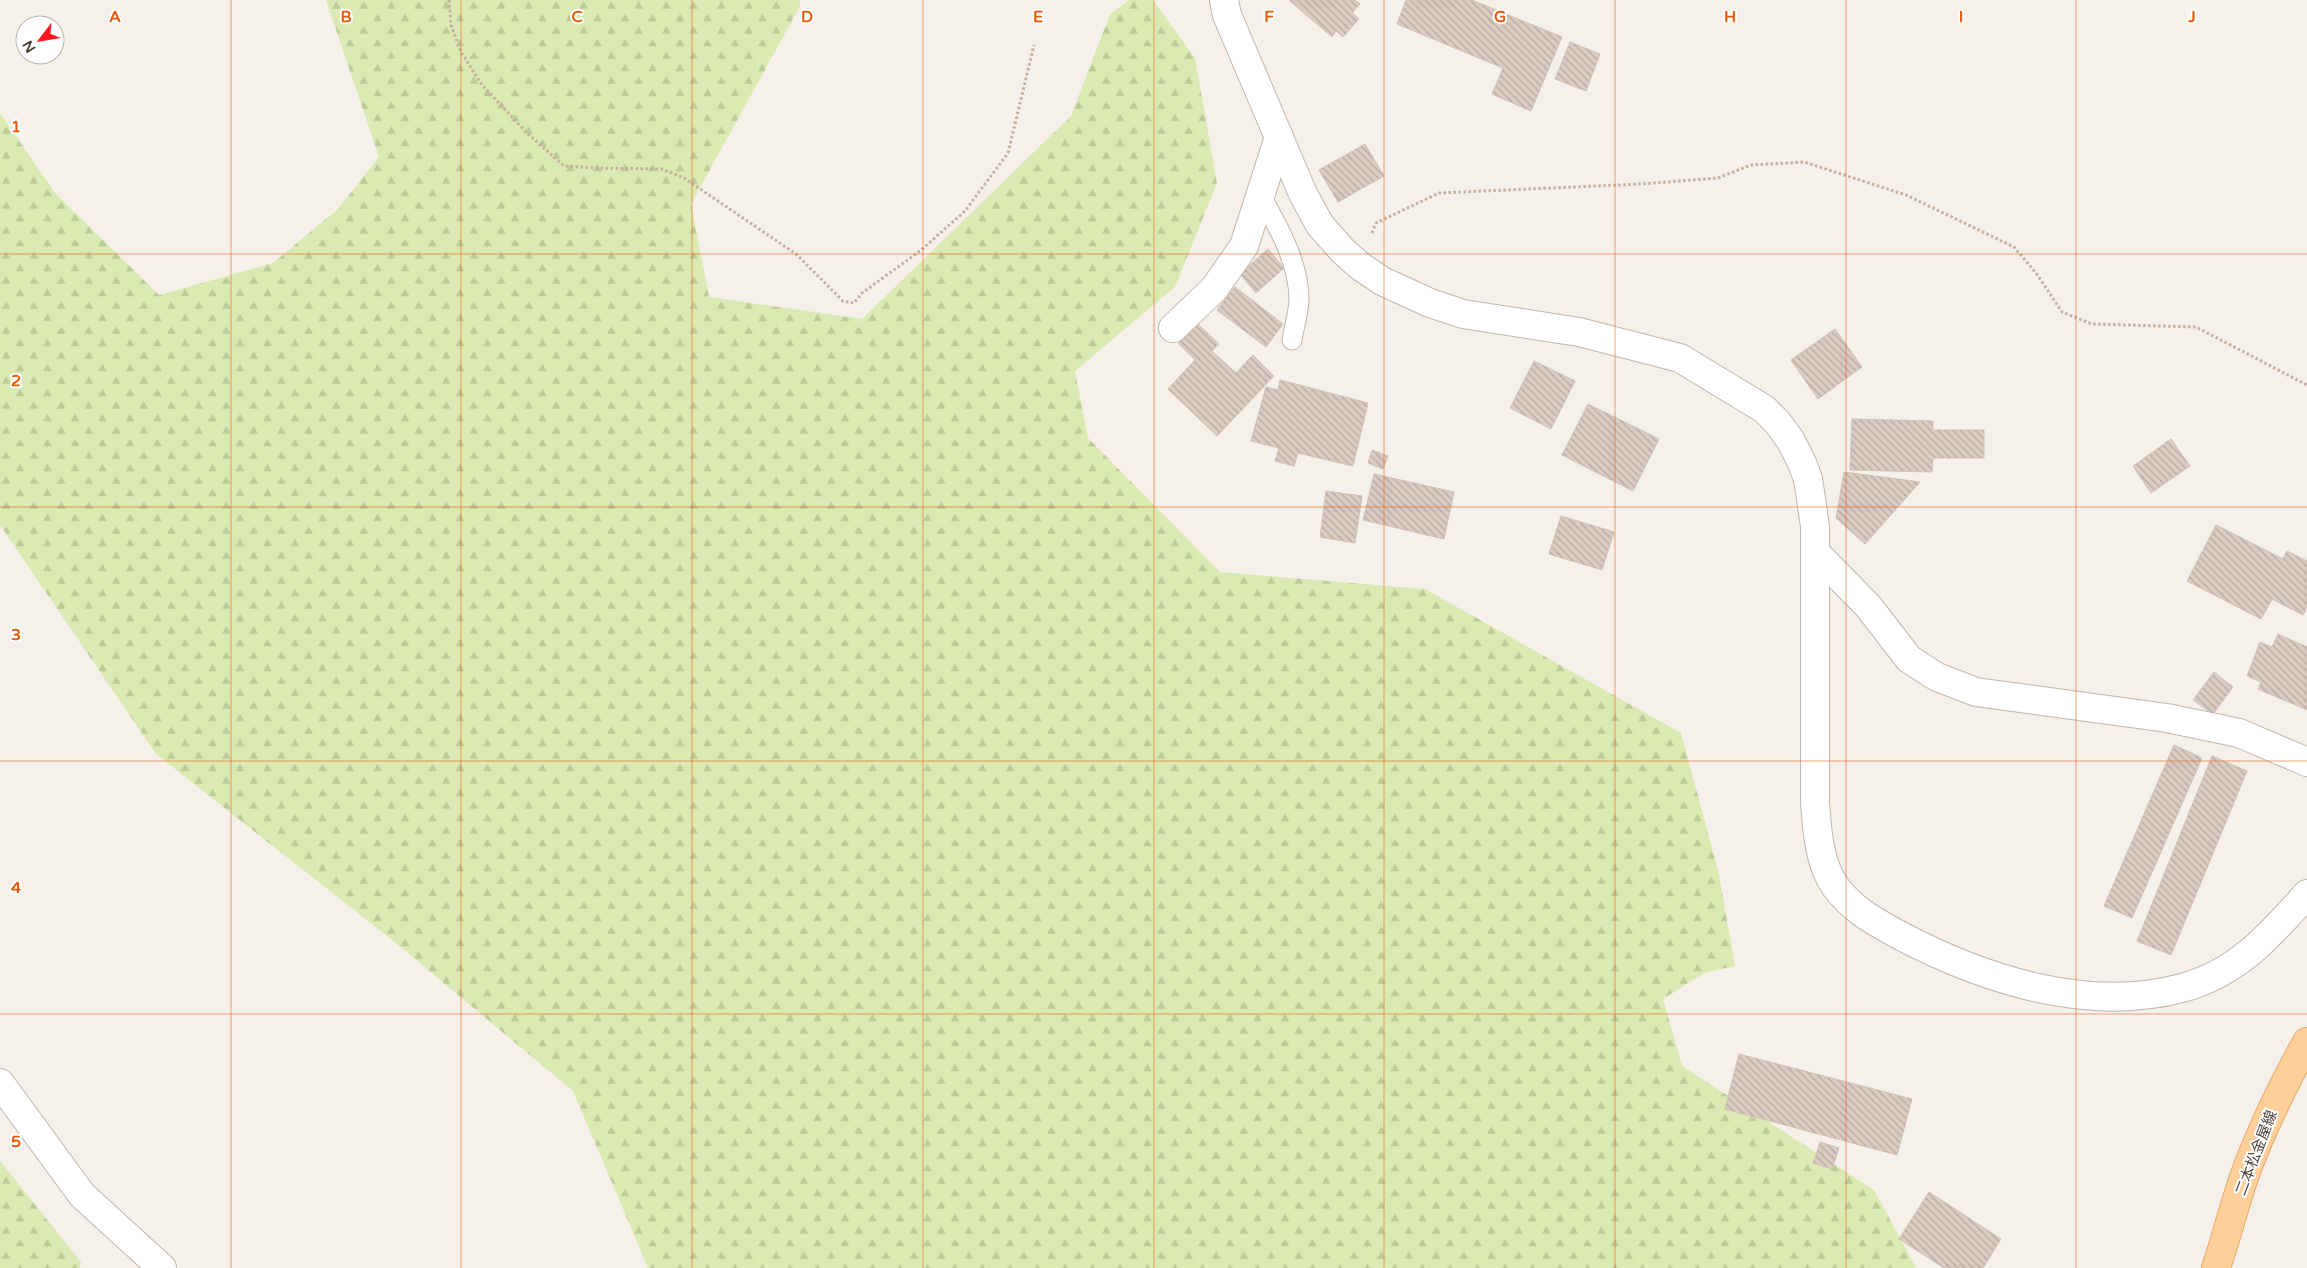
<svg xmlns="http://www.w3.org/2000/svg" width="2307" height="1268" font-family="'Varela Round','Noto Sans JP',sans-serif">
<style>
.forest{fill:url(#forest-firs)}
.building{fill:url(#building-back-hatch);stroke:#d2c0b2}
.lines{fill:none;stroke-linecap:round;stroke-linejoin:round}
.service-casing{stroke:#c1b6ac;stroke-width:21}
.minor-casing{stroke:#c1b6ac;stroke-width:30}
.primary-casing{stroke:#e8a966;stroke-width:30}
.path{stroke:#c4af9d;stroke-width:3;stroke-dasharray:2.5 2.5;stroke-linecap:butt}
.service{stroke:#fff;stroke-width:19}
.minor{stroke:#fff;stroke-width:28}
.primary{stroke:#ffcf99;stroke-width:28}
.grid{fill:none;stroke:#e8590c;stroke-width:1;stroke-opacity:0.55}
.labels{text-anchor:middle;stroke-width:4;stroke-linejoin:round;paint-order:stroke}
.street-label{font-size:15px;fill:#4a3f38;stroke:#fff}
.grid-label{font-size:16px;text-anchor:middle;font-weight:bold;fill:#e8590c;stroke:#fff;stroke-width:4;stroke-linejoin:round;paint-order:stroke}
</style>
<defs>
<pattern id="forest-firs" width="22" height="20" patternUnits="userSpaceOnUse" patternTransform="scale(1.25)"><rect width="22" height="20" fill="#dbeab2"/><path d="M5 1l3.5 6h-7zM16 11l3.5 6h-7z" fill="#bdca9a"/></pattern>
<pattern id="building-back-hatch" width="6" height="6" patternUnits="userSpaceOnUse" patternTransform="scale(1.25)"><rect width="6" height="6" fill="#daccc2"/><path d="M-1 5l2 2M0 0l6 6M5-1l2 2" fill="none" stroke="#b3a79f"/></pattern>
</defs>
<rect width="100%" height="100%" fill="#f5f0ea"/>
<g class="forest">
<polygon points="326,0 800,0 800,6 691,204 709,297 862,319 1071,116 1110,14 1129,0 1153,0 1195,58 1217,183 1175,287 1075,371 1088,438 1220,572 1425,589 1681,733 1718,870 1735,966 1704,973 1663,999 1682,1066 1874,1190 1916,1268 648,1268 573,1091 391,939 156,754 0,525 0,113 55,193 159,295 273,263 338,209 379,157"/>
<polygon points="0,1161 81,1262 80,1268 0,1268"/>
</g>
<g class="building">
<polygon points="1289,0 1355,0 1360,4 1352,13 1359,19 1343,37 1336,31 1332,37"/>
<polygon points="1406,0 1472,0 1562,37 1531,111 1492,94 1503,68 1397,24"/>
<polygon points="1570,42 1600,54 1586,91 1555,79"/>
<polygon points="1365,144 1384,176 1338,202 1319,170"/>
<polygon points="1268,249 1284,268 1256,293 1240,274"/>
<polygon points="1235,287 1283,324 1266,347 1217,310"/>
<polygon points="1197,323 1219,344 1212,351 1236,373 1253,355 1274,376 1217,436 1168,389 1195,360 1178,343"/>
<polygon points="1835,329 1862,367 1818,399 1791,360"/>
<polygon points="1534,361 1575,381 1551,429 1510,408"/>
<polygon points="1280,380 1368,403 1353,466 1298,453 1294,466 1275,461 1279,448 1251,441 1266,387 1278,390"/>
<polygon points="1588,404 1659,439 1633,491 1562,455"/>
<polygon points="1852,419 1933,421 1933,430 1984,430 1984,458 1933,458 1932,472 1850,470"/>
<polygon points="2171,439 2190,466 2151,493 2133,466"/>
<polygon points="1372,450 1388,456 1383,469 1368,463"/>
<polygon points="1844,472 1920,482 1865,544 1836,518"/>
<polygon points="1374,474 1454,492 1444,539 1363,520"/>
<polygon points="1326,491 1362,496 1355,543 1320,537"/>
<polygon points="1561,516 1614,532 1602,570 1549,554"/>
<polygon points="2216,525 2283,559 2287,551 2307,561 2307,607 2303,615 2272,599 2261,619 2187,581"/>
<polygon points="2278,634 2307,647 2307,710 2258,689 2261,682 2247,676 2260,642 2272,647"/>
<polygon points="2214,672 2233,687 2213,714 2193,700"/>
<polygon points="2174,745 2202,758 2132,918 2104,906"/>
<polygon points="2212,756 2247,771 2171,955 2137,941"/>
<polygon points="1739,1054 1912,1099 1897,1155 1725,1109"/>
<polygon points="1820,1142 1839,1148 1832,1169 1813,1163"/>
<polygon points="1929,1192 2001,1239 1983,1268 1944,1268 1899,1239"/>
</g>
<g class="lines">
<g class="service-casing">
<path id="service" d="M1260,194C1278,227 1298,260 1299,298C1299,312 1294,327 1292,340"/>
</g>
<g class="minor-casing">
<g id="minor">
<path d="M1224,0L1227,15L1303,194L1320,225L1343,251L1360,266L1382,281L1430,303L1463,314L1579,332L1680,358L1764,409L1778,423L1791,441L1802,463L1808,479L1815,526V802C1817,830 1819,863 1835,886C1851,909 1877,923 1901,936C1985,980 2088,1013 2182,988C2238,973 2270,935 2307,894"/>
<polyline points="1173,328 1214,289 1244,246 1279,137"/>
<polyline points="1815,552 1868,606 1909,659 1937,677 1976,692 2167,718 2239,733 2307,762"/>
<polyline points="0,1083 82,1195 162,1268"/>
</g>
</g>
<g class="primary-casing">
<path id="primary" d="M2216,1268C2226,1238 2234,1207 2244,1177C2261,1130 2283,1085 2307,1042"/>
</g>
<g class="path">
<polyline points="449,0 451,25 461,52 482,85 527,133 564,166 594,168 662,169 684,178 796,254 843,301 854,303 862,293 920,251 965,211 1008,153 1034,45"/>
<polyline points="1372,233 1376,223 1439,193 1641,184 1718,178 1751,165 1804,162 1906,195 2014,247 2036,273 2062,312 2092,324 2196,327 2307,385"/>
</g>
<use href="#service" class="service"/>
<use href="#minor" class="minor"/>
<use href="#primary" class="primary"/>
</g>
<path class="grid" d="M231,0V1268M461,0V1268M692,0V1268M923,0V1268M1154,0V1268M1384,0V1268M1615,0V1268M1846,0V1268M2076,0V1268M0,254H2307M0,507H2307M0,761H2307M0,1014H2307"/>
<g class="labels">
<g class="street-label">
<text transform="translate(2256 1153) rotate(-69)" y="5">二本松金屋線</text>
</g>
</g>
<g class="grid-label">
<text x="115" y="22">A</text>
<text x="346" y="22">B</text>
<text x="577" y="22">C</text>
<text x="807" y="22">D</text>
<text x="1038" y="22">E</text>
<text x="1269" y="22">F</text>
<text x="1500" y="22">G</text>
<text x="1730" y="22">H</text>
<text x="1961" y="22">I</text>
<text x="2192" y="22">J</text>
<text x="16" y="132">1</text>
<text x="16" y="386">2</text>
<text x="16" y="640">3</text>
<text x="16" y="893">4</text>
<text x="16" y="1147">5</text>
</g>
<g transform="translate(40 40) rotate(239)"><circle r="24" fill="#ffffff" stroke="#b7b2af"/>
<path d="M0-4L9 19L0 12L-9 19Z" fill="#ff171f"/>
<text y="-8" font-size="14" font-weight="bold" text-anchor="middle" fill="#4a3f38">N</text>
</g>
</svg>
